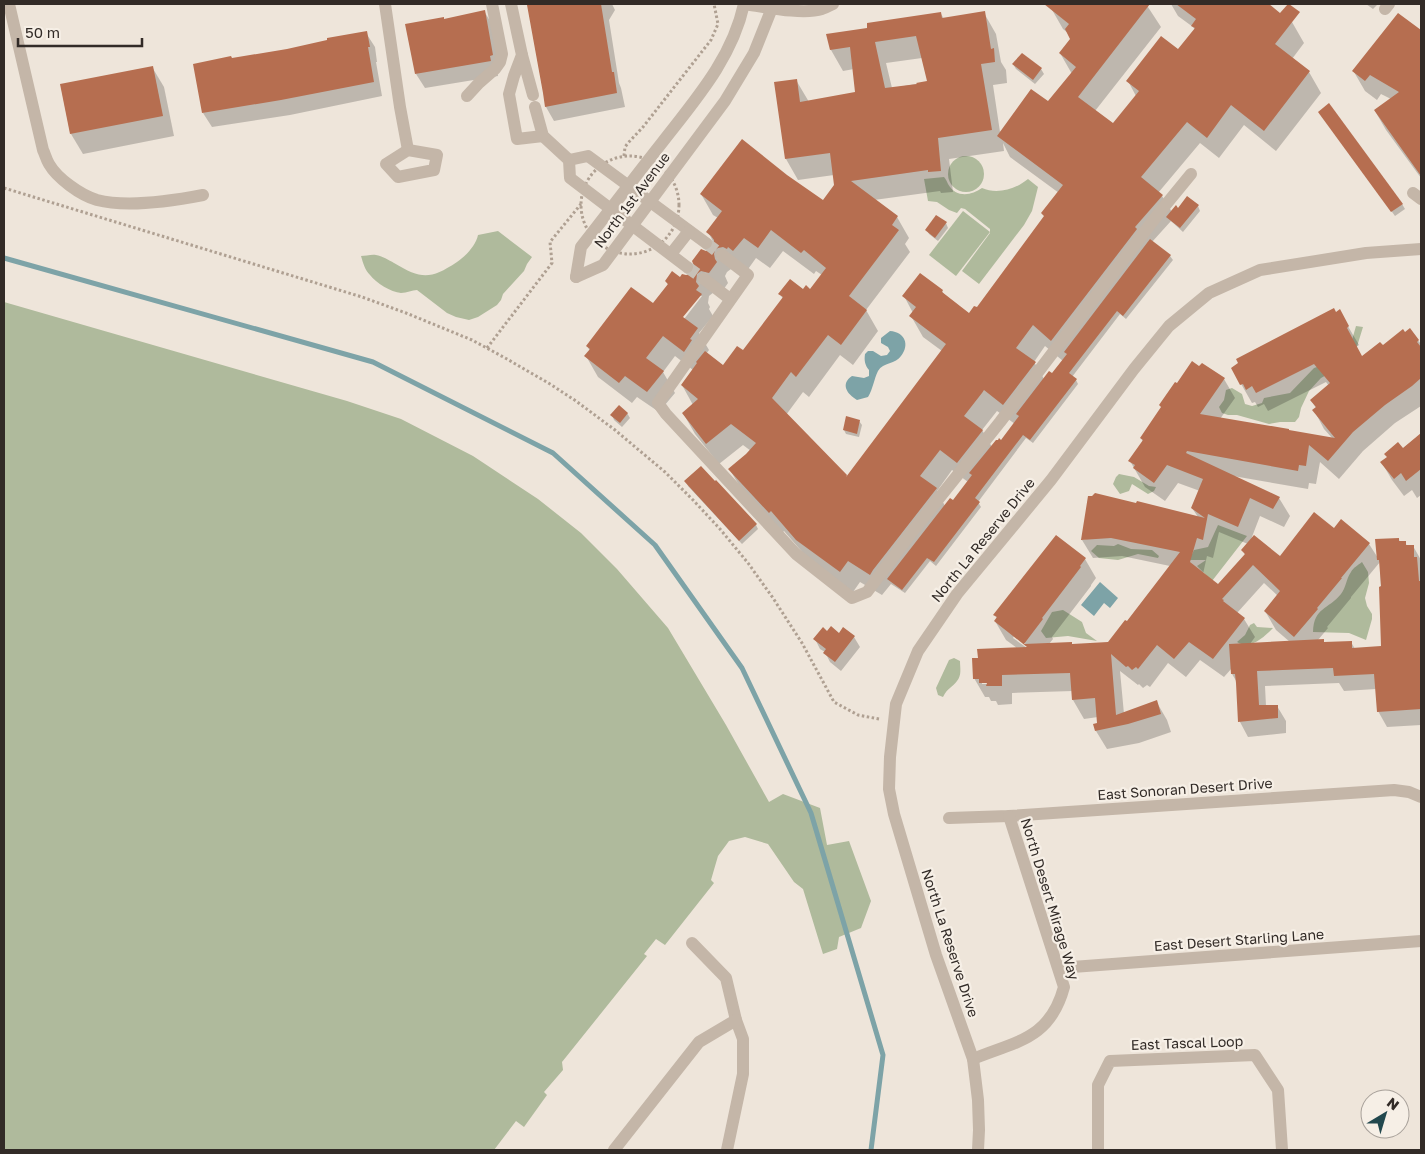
<svg xmlns="http://www.w3.org/2000/svg" width="1425" height="1154" font-family="'Golos Text',sans-serif">
<style>
.green{fill:#afba9c}
.water{fill:#7da3a7}
.shadow{fill:#0003;fill-rule:evenodd}
.lines{fill:none;stroke-linecap:round;stroke-linejoin:round}
.stream{stroke:#7da3a7;stroke-width:5}
.building{fill:#b66e50;fill-rule:evenodd}
.minor-tunnel{stroke:#c8c0b6;stroke-width:12;stroke-dasharray:12 6;stroke-linecap:butt}
.path{stroke:#afa092;stroke-width:3;stroke-dasharray:2.5 2.5;stroke-linecap:butt}
.minor{stroke:#c4b6a8;stroke-width:12}
.labels{text-anchor:middle;stroke-width:4.5;stroke-linejoin:round;paint-order:stroke}
.street-label{font-size:14px;fill:#322b27;stroke:#f6efe6}
</style>
<rect width="100%" height="100%" fill="#eee5da"/>
<g class="green">
<circle cx="966" cy="174" r="18"/>
<path d="M944,177C946,179 947,182 948,184C956,198 971,196 982,188C997,195 1016,189 1028,179L1038,187L1032,211L1024,225L979,284L962,271L990,233V229L965,209L961,208L957,213L949,210L937,202L928,201L924,179Z"/>
<polygon points="963,211 990,232 956,276 929,255"/>
<path d="M498,231L532,257L527,264L524,271L503,294L501,300L497,305L478,317L469,320L456,317L447,313L417,290C412,290 407,293 401,293C391,292 376,283 370,275C365,270 363,263 361,256C365,256 372,254 376,255C382,256 389,260 394,263C421,279 430,280 457,262C466,256 476,245 478,235Z"/>
<polygon points="4,302 347,401 401,419 473,456 538,499 581,533 617,569 668,628 726,725 769,802 783,794 820,808 827,845 849,841 871,901 861,928 839,937 837,949 823,954 803,889 794,882 768,844 745,837 729,841 718,856 711,880 714,883 665,945 656,939 644,954 647,956 562,1062 563,1070 544,1092 547,1095 524,1127 516,1121 494,1150 4,1150"/>
<polygon points="1356,326 1363,327 1355,353 1339,368 1321,378 1309,391 1301,408 1299,417 1295,422 1280,422 1269,424 1237,415 1228,415 1222,413 1219,407 1224,400 1226,390 1232,388 1242,394 1245,404 1252,406 1262,403 1264,398 1290,393 1314,368 1323,365 1350,347"/>
<polygon points="1119,474 1134,477 1149,486 1156,487 1154,491 1148,494 1132,484 1129,491 1120,494 1113,484 1116,477"/>
<polygon points="1218,525 1247,536 1212,581 1197,566 1206,560 1189,560 1194,550 1208,547"/>
<polygon points="1118,544 1131,549 1152,550 1159,556 1158,558 1138,554 1118,560 1099,558 1091,551 1097,545 1114,546"/>
<path d="M1362,562L1368,572L1369,583L1365,598L1367,606L1372,614V619L1366,640L1349,633L1313,632C1314,607 1328,610 1341,594C1346,588 1346,579 1351,572C1353,568 1358,565 1362,562Z"/>
<polygon points="1063,610 1082,622 1086,633 1097,641 1068,636 1046,638 1041,631 1052,612"/>
<path d="M1254,623L1257,627L1273,628C1264,637 1251,650 1237,642L1245,635L1250,625Z"/>
<path d="M954,658L960,661C960,668 962,675 957,681C952,688 948,687 943,697L938,695L936,688L949,660Z"/>
</g>
<g class="water">
<path d="M890,331C905,332 910,345 901,356C896,364 883,362 878,371C874,379 873,389 868,397L857,400C847,394 840,384 852,376L864,378L869,376V370C865,365 864,361 865,354L868,351H873L881,356L887,355L890,351L888,347L881,343V338Z"/>
<polygon points="1100,582 1118,598 1110,608 1104,603 1094,616 1081,605"/>
</g>
<g class="shadow">
<polygon points="540,4 612,4 615,10 609,20 619,83 621,88 625,107 554,121 546,107 528,6"/>
<path d="M1055,4H1146L1161,27L1095,111L1113,125L1136,96L1128,81L1178,51L1195,30L1193,27L1178,16L1171,4H1195L1203,10L1208,4H1267L1281,15L1292,22L1304,43L1292,59L1309,72L1321,93L1276,151L1244,125L1219,158L1200,143L1158,193L1162,196L1172,212L1179,209L1198,206L1200,211L1183,232L1171,221L1152,242L1170,256L1173,260L1126,319L1120,314L1072,377L1076,380L1078,384L1033,443L1026,438L978,502L981,507L936,566L930,561L905,593L891,584L882,595L860,582L853,592L810,561L784,531L782,533L742,490L730,470L751,451L743,445L719,464L695,434L683,413L693,405L682,385L693,370L675,356L663,372L675,393L659,412L637,397L632,403L598,377L586,356L590,351L587,346L653,305L668,285L666,281L680,279L695,272L706,252L713,249L715,245L708,232L718,218L713,215L701,194L786,176L823,202L836,186L834,175L798,180L786,159L796,80L809,102L856,93L854,69L843,71L831,50L827,35L869,29L941,14L944,19L984,13L996,34L1001,62L1006,70L1007,83L993,85L1000,132L1048,103L1072,74L1060,53L1072,39L1069,34L1063,29L1051,8ZM922,58L928,82L892,88L886,63ZM1003,143L1010,157L1059,193L1045,217L977,309L969,314L945,296L942,291L904,296L913,313L911,316L923,337L942,351L847,478L786,415L803,392L809,397L840,355L853,365L878,331L866,310L910,252L905,244L909,238L897,217L874,200L940,191L941,193L953,192L949,159L1004,151ZM783,251L814,274L816,271L822,275L811,291L804,290L780,294L783,299L743,352L723,367L706,354L709,350L699,333L713,316L709,309L710,307L708,303L709,296L714,292L721,293L728,283L725,276L727,272L731,269L746,272L756,258L770,268ZM699,296H702L681,323L679,321ZM1045,346L1063,361L1052,375L1044,379L1034,362ZM997,411L1015,424L1001,442L992,447L982,430ZM952,470L968,482L953,502L945,506L937,491Z"/>
<polygon points="1366,4 1378,4 1373,9"/>
<polygon points="484,11 493,26 501,70 497,71 498,76 425,88 416,74 444,20"/>
<polygon points="1421,31 1421,178 1386,130 1375,111 1391,99 1381,94 1377,100 1365,91 1354,72"/>
<polygon points="366,33 375,47 377,62 376,62 382,96 290,115 212,127 203,113 231,59 287,50"/>
<polygon points="1022,54 1041,69 1044,74 1035,84 1016,69 1013,64"/>
<polygon points="152,67 164,87 174,136 83,154 71,134 62,85"/>
<polygon points="1322,116 1402,204 1405,209 1395,216"/>
<polygon points="946,223 948,228 938,241 929,234 927,230"/>
<path d="M1339,311L1359,345L1356,347L1362,358L1382,347L1409,330L1421,344V406L1395,423L1363,451L1339,479L1320,462L1316,484L1309,483L1308,489L1233,476L1279,498L1290,516L1284,527L1260,516L1250,542L1280,558L1334,529L1369,544L1378,558L1399,539L1400,543L1405,542L1407,546H1413L1421,560V725L1387,727L1378,711L1376,689L1344,691L1339,683L1265,686L1266,706H1277L1286,721V733L1248,737L1240,722L1238,684L1232,674V668L1224,677L1200,660L1186,677L1168,663L1150,687L1147,685L1143,688L1139,684L1138,685L1120,671L1124,714L1156,701L1167,720L1171,732L1139,743L1107,749L1096,731L1098,724V717L1084,719L1073,700V691L1012,693V704L998,705L996,701H991L989,697H985L974,678L979,659L1017,648L1006,640L995,621L997,619L995,615L1057,537L1085,559L1096,578L1091,585V586L1052,637L1053,639L1049,644L1072,645L1109,643L1127,622L1170,566L1122,556L1093,558L1082,540L1198,517L1192,508L1200,491L1178,483L1165,501L1145,487L1130,461L1143,442L1141,438L1224,379L1235,398L1220,419L1333,439L1324,429L1314,410L1316,408L1311,400L1329,386L1326,382L1268,411L1264,404L1258,407L1255,402L1252,403L1232,368ZM1219,532L1248,544L1243,550L1245,555L1219,586L1203,574L1207,556L1213,558ZM1380,562L1383,647L1355,649L1351,642L1325,644L1323,640H1318L1328,628L1327,627L1351,598V597ZM1264,583L1278,596L1265,611L1276,630L1290,642L1250,644L1255,637L1244,619L1237,613ZM1014,636L1027,645V648L1013,638ZM982,682L994,684H982Z"/>
<polygon points="627,413 630,418 622,427 614,420 612,415"/>
<polygon points="859,421 862,425 859,437 846,434 844,430"/>
<polygon points="1421,434 1421,495 1417,498 1412,490 1404,496 1392,480 1382,463 1402,449"/>
<polygon points="686,481 756,525 758,529 742,544 688,486"/>
<polygon points="839,634 854,637 860,647 841,671 830,662 825,652 820,649 815,639"/>
</g>
<g class="lines">
<polyline class="stream" points="4,258 373,362 553,453 655,545 742,668 811,813 883,1055 871,1150"/>
</g>
<g class="building">
<polygon points="534,4 601,4 612,72 614,72 617,93 545,107 543,93 527,5"/>
<path d="M1044,4H1150L1078,97L1113,123L1139,91L1126,81L1161,36L1178,49L1195,28L1191,26L1196,19L1176,4H1269L1280,13L1288,4H1289L1300,12L1275,44L1310,71L1264,131L1231,105L1207,138L1187,122L1141,177L1163,195L1135,227L1137,229L1051,341L1033,325L1016,348L1036,362L1003,405L984,390L982,393L964,416L983,430L957,463L940,450L920,476L937,488L873,570L870,575L848,561L840,572L796,540L771,511L769,513L728,469L746,454L756,443L731,424L706,444L682,413L698,399L681,385L697,363L696,362L705,351L723,365L737,346L743,350L783,297L778,294L790,279L803,289L806,285L810,289L826,268L804,250L801,253L771,230L758,248L744,238L733,251L728,247L727,249L723,247L718,248L715,250L714,254L715,259L717,262L709,273L701,271L697,274L696,282L699,286L696,290L702,294L683,317L698,328L690,339L692,340L684,352L663,336L646,358L664,371L647,392L625,376L619,383L584,356L590,349L586,346L631,287L653,303L668,284L665,281L672,271L680,277L682,274L686,275L691,274L694,272L695,268L692,261L701,249L706,251L712,248L714,244V240L711,236L706,232L722,211L700,194L742,139L787,175L823,200L834,185L830,153L785,159L774,82L797,79L800,102L855,92L850,47L830,50L826,34L867,28V23L941,12L942,18L985,11L991,49L994,48L995,62L981,64L992,130L938,138L941,171L928,172V170L851,181L898,216L892,225L899,230L849,296L867,310L841,345L828,335L796,377L791,372L772,398L847,475L846,477L946,344L909,316L916,307L902,296L920,273L943,290L942,292L969,313L974,306L977,307L1044,216L1041,213L1063,185L997,136L1031,89L1048,101L1076,67L1059,53L1070,39L1065,29L1069,24ZM916,36L927,81L916,83L917,84L885,88L875,42Z"/>
<polygon points="485,10 493,55 490,56 491,61 415,74 405,24 444,17 444,19"/>
<polygon points="1398,13 1421,30 1421,176 1374,110 1399,92 1370,75 1365,81 1352,71"/>
<polygon points="367,31 370,47 368,47 374,82 281,100 202,113 193,64 231,56 232,58 287,49 327,40 327,38"/>
<polygon points="1022,53 1042,68 1033,80 1012,64"/>
<polygon points="153,66 163,116 70,134 60,84"/>
<polygon points="1329,103 1403,204 1391,212 1318,112"/>
<polygon points="1187,196 1199,205 1180,228 1166,217 1176,205 1178,208"/>
<polygon points="936,215 947,222 935,238 925,230"/>
<polygon points="1150,239 1171,255 1123,316 1117,311 1069,373 1077,379 1030,440 1023,435 975,498 980,502 934,562 927,558 902,590 887,579 950,498 953,500 972,475 969,473 996,440 998,440 999,438 1001,440 1019,416 1016,414 1049,371 1052,373 1067,354 1064,352"/>
<polygon points="1334,308 1336,312 1340,309 1349,326 1347,328 1362,356 1380,342 1383,345 1403,329 1405,332 1410,328 1419,340 1417,342 1421,347 1421,378 1412,386 1385,405 1353,432 1328,461 1309,445 1306,466 1299,465 1298,471 1187,451 1186,453 1280,497 1273,509 1250,498 1238,527 1208,514 1203,540 1197,538 1190,562 1218,584 1245,554 1241,550 1254,535 1280,556 1314,512 1334,528 1341,519 1370,543 1341,578 1342,578 1317,608 1318,609 1294,637 1264,611 1280,591 1253,565 1222,599 1224,600 1223,601 1245,618 1213,659 1189,642 1174,659 1157,645 1138,669 1136,667 1132,670 1128,666 1126,667 1111,654 1116,715 1157,700 1161,714 1128,724 1095,731 1093,724 1097,723 1095,698 1072,700 1070,673 1002,675 1002,686 986,686 987,683 979,683 979,679 973,679 972,658 978,658 977,649 1027,647 994,621 997,617 993,615 1056,535 1086,558 1080,566 1081,567 1042,618 1043,619 1024,644 1072,642 1072,644 1108,642 1125,620 1127,621 1180,552 1111,538 1081,540 1088,496 1092,496 1095,493 1136,503 1137,501 1205,518 1191,508 1203,479 1167,465 1154,483 1133,468 1135,465 1128,461 1143,440 1140,438 1161,407 1159,405 1175,382 1177,383 1192,361 1199,366 1202,363 1225,378 1200,414 1289,429 1289,430 1335,438 1312,410 1316,407 1310,400 1330,383 1314,364 1256,393 1252,386 1246,390 1243,384 1240,385 1231,368 1238,363 1236,359"/>
<polygon points="619,405 628,413 620,423 610,415"/>
<polygon points="846,416 860,420 857,434 843,430"/>
<polygon points="1421,433 1421,469 1406,481 1401,473 1394,479 1380,462 1387,457 1384,454 1398,442 1403,448"/>
<polygon points="701,466 715,481 716,480 757,524 739,541 684,481"/>
<polygon points="1399,538 1399,541 1406,541 1406,545 1414,545 1414,557 1417,557 1419,581 1421,581 1421,709 1377,712 1374,674 1334,676 1333,668 1257,671 1259,705 1278,705 1278,718 1238,722 1236,683 1235,674 1231,674 1229,644 1324,639 1324,642 1352,641 1352,648 1381,646 1379,587 1381,586 1379,560 1377,560 1375,539"/>
<polygon points="831,626 839,633 843,627 855,636 835,662 823,653 826,649 813,639 823,627 827,631"/>
</g>
<g class="lines">
<g class="minor-tunnel">
<polyline points="706,243 722,255"/>
<polyline points="687,267 704,279"/>
</g>
<g class="path">
<polyline points="624,156 625,147 628,143 643,127 711,40 718,24 714,4"/>
<circle cx="630" cy="205" r="49"/>
<polyline points="4,188 362,297 406,313 472,340 507,359 550,384 576,401 615,430 665,472 693,500 720,529 748,563 773,598 802,643 834,702 858,715 879,719"/>
<polyline points="487,348 552,263 550,242 581,204"/>
</g>
<g class="minor">
<path d="M9,4L43,150C45,154 46,159 49,164C57,178 80,195 97,200C128,208 172,201 203,195"/>
<polyline points="385,4 400,107 408,150"/>
<polyline points="511,4 522,55 514,76 509,94 517,139 543,136"/>
<path d="M744,4C765,7 803,15 822,9C826,8 830,5 833,4"/>
<polyline points="1385,9 1389,4"/>
<polyline points="522,55 533,95"/>
<polyline points="467,96 479,83 495,69 500,62 502,54 492,4"/>
<polyline points="535,107 543,136 569,160 570,178 687,267"/>
<polygon points="408,150 437,155 434,170 398,177 386,164"/>
<polyline points="569,160 588,156 706,243"/>
<polyline points="1413,193 1421,199"/>
<polyline points="671,254 689,231"/>
<polyline points="722,255 748,275 658,403 666,414 796,554 852,598 867,592 912,532 1000,422 1159,213 1191,174"/>
<polyline points="576,277 603,265 725,101 754,53 772,8 772,4"/>
<path d="M576,277L581,247C608,213 634,178 661,144C695,100 732,59 744,4"/>
<polyline points="704,279 730,299"/>
<polyline points="949,818 1009,816 1394,790 1409,792 1421,797"/>
<polyline points="692,943 726,978 736,1020 743,1039 743,1074 727,1150"/>
<polyline points="1059,968 1421,941"/>
<path d="M973,1059C1017,1041 1050,1039 1064,987L1009,816"/>
<polyline points="614,1150 699,1042 736,1020"/>
<polyline points="978,1150 979,1130 978,1100 973,1059 936,955 894,814 889,789 890,757 896,704 918,651 957,594 1051,480 1134,369 1169,326 1209,293 1260,270 1366,253 1421,249"/>
<polyline points="1098,1150 1098,1085 1110,1061 1255,1055 1278,1090 1282,1150"/>
</g>
</g>
<g class="labels">
<g class="street-label">
<text transform="translate(632 200) rotate(-53)" y="5">North 1st Avenue</text>
<text transform="translate(983 540) rotate(-51)" y="5">North La Reserve Drive</text>
<text transform="translate(1185 789) rotate(-4)" y="5">East Sonoran Desert Drive</text>
<text transform="translate(1050 899) rotate(73)" y="5">North Desert Mirage Way</text>
<text transform="translate(1239 940) rotate(-4)" y="5">East Desert Starling Lane</text>
<text transform="translate(950 943) rotate(72)" y="5">North La Reserve Drive</text>
<text transform="translate(1187 1043) rotate(-2)" y="5">East Tascal Loop</text>
</g>
</g>
<rect width="1425" height="1154" fill="none" stroke="#322b27" stroke-width="10"/>
<g transform="translate(1385 1114) rotate(38)"><circle r="24" fill="#f6efe6" stroke="#a8a19a"/>
<path d="M0-4L9 19L0 12L-9 19Z" fill="#22484e"/>
<text y="-8" font-size="14" font-weight="bold" text-anchor="middle" fill="#322b27">N</text>
</g>
<path d="M18 38v8h124v-8" fill="none" stroke="#322b27" stroke-width="2.5"/>
<text x="25" y="38" font-size="15" fill="#322b27" stroke="#f6efe6" stroke-width="4" paint-order="stroke">50 m</text>
</svg>
